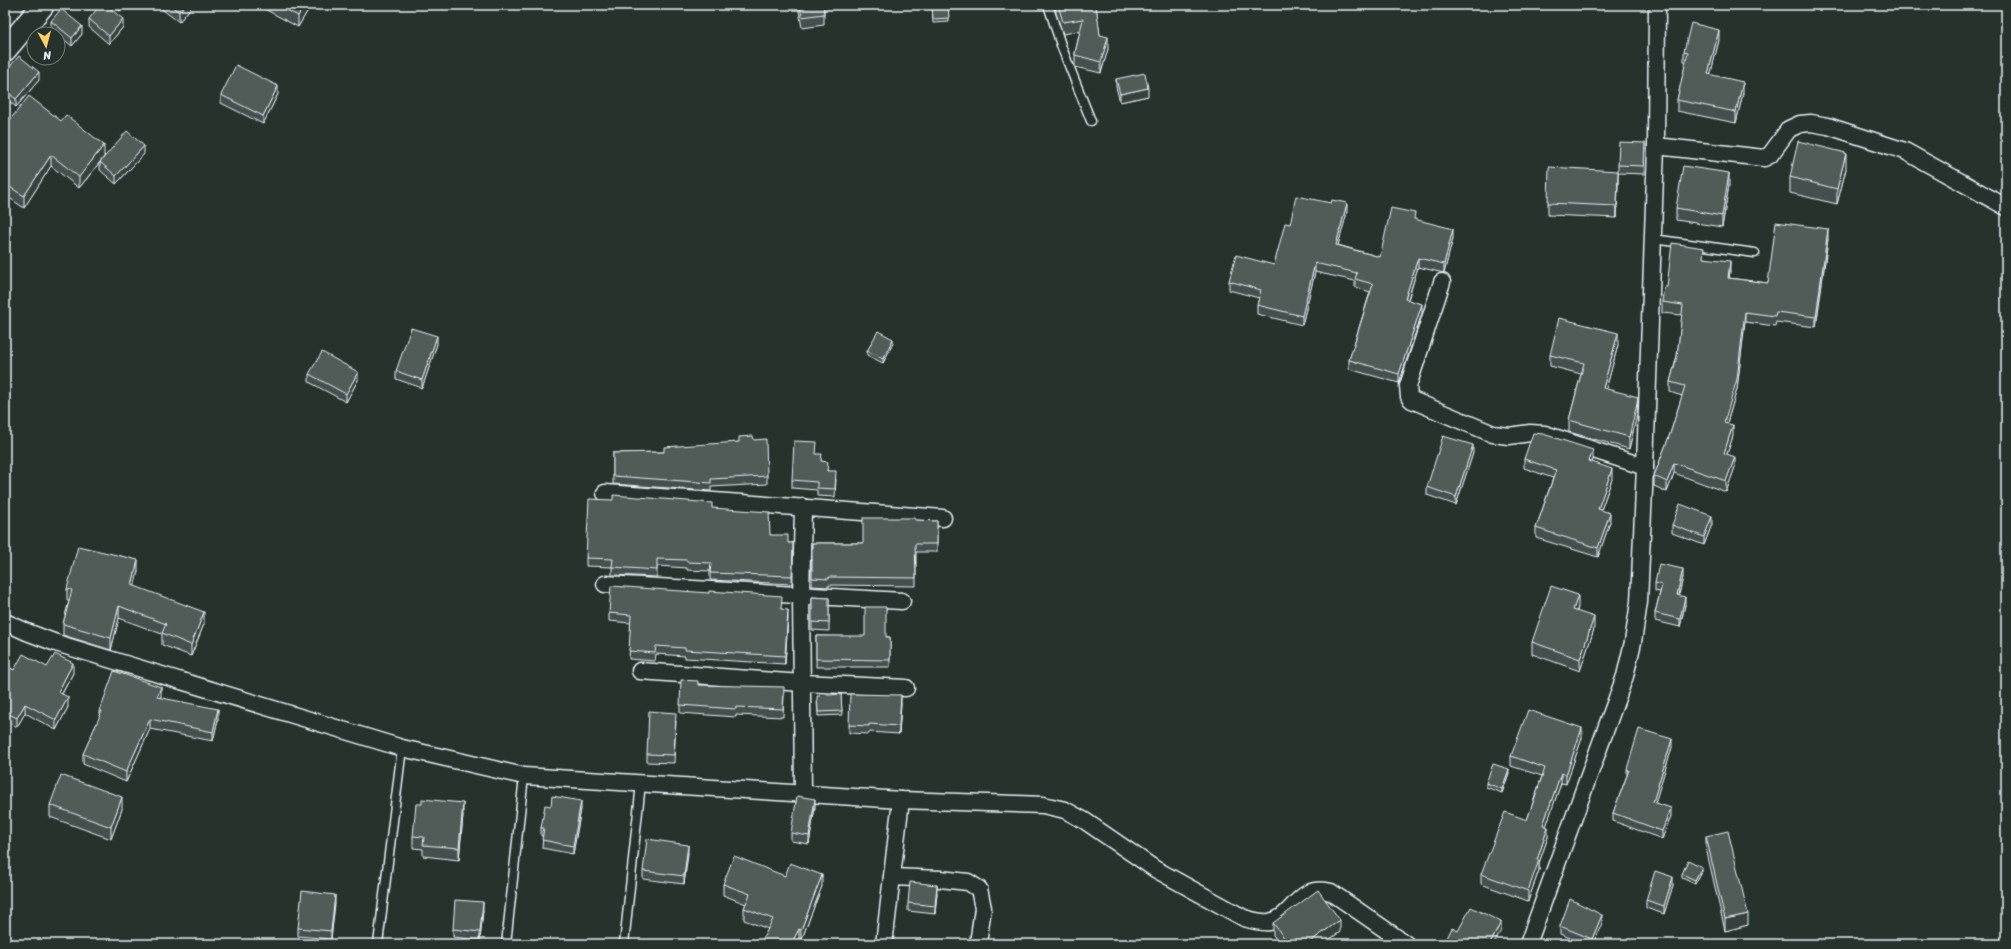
<svg xmlns="http://www.w3.org/2000/svg" width="2011" height="949" font-family="Sriracha,sans-serif">
<style>
.lines{fill:none;stroke-linecap:round;stroke-linejoin:round}
.lane-casing{stroke:#e8f1f8;stroke-width:11}
.street-casing{stroke:#e8f1f8;stroke-width:19}
.secondary-casing{stroke:#e8f1f8;stroke-width:25}
.lane{stroke:#26332d;stroke-width:8}
.street{stroke:#26332d;stroke-width:16}
.secondary{stroke:#26332d;stroke-width:22}
.wall{fill:#454f4d;stroke:#e8f1f8}
.shaded-wall{fill:#38403e;stroke:#e8f1f8}
.building{fill:#505c59;stroke:#e8f1f8}
</style>
<rect width="100%" height="100%" fill="#26332d"/>
<filter id="ink" filterUnits="userSpaceOnUse"><feTurbulence type="fractalNoise" baseFrequency=".025" numOctaves="2"/><feDisplacementMap in="SourceGraphic" scale="8" xChannelSelector="R" yChannelSelector="G"/><feConvolveMatrix kernelMatrix="1 2 1 2 8 2 1 2 1" color-interpolation-filters="sRGB"/></filter>
<g filter="url(#ink)">
<g class="lines">
<g class="lane-casing">
<g id="lane">
<polyline points="1048,5 1062,48 1091,121"/>
<polyline points="1653,239 1755,253"/>
<polyline points="378,944 402,748"/>
<polyline points="506,944 524,776"/>
<polyline points="624,944 641,783"/>
</g>
</g>
<g class="street-casing">
<g id="street">
<polyline points="1656,146 1764,158 1770,155 1789,129 1800,124 1811,123 1828,126 1905,151 2006,207"/>
<polyline points="1442,282 1408,386 1409,397 1412,400 1493,434 1509,436 1530,433 1545,434 1645,467"/>
<polyline points="605,493 943,518"/>
<polyline points="605,584 902,601"/>
<path d="M5,622L27,632L56,643L402,748L524,776L901,800L1043,805L1065,810L1085,821L1155,869L1244,918C1252,920 1260,923 1269,922C1295,918 1296,883 1331,892L1406,944"/>
<polyline points="640,671 802,683 906,688"/>
<polyline points="803,793 801,596 803,507"/>
<polyline points="892,877 940,879 968,882 979,889 983,908 978,944"/>
<polyline points="884,944 901,800"/>
<polyline points="1528,944 1625,676 1633,642 1639,602 1645,467 1656,146 1657,5"/>
</g>
</g>
<g class="secondary-casing">
<polyline id="secondary" points="5,50 43,5"/>
</g>
<use href="#lane" class="lane"/>
<use href="#street" class="street"/>
<use href="#secondary" class="secondary"/>
</g>
<g class="wall">
<polygon points="112,5 124,5 120,11"/>
<polygon points="156,5 193,5 179,22"/>
<polygon points="259,5 311,5 298,27 259,6"/>
<polygon points="798,5 843,5 843,7 824,9 824,25 802,28"/>
<polygon points="932,5 948,5 949,22 933,23"/>
<polygon points="1055,5 1102,5 1096,6 1100,35 1108,49 1101,73 1075,67 1075,53 1080,31 1063,34 1056,13"/>
<polygon points="89,19 123,27 109,44 89,27"/>
<polygon points="51,21 82,34 72,46 51,29"/>
<polygon points="1719,40 1710,75 1743,93 1736,123 1677,111 1677,100 1686,62 1684,61 1684,51"/>
<polygon points="5,72 39,80 16,107 5,98"/>
<polygon points="1116,79 1148,96 1120,102 1116,87"/>
<polygon points="278,94 263,124 221,103 221,95"/>
<polygon points="5,126 104,156 144,154 116,184 100,170 100,163 79,188 51,166 24,208 5,195"/>
<polygon points="1645,143 1644,174 1618,173 1618,165"/>
<polygon points="1846,169 1837,204 1790,193 1790,177"/>
<polygon points="1618,182 1617,218 1548,215 1548,203"/>
<polygon points="1729,185 1722,227 1676,220 1676,208"/>
<polygon points="1331,203 1347,212 1338,245 1380,257 1415,219 1453,238 1444,273 1418,267 1408,300 1422,313 1399,383 1349,369 1349,360 1370,292 1355,287 1355,281 1315,272 1302,325 1257,314 1257,305 1259,298 1229,290 1229,281 1274,265 1290,224"/>
<polygon points="1828,239 1816,327 1776,322 1775,326 1745,322 1737,389 1727,423 1733,436 1727,454 1735,467 1726,492 1674,473 1667,492 1654,486 1654,476 1670,434 1682,396 1670,392 1670,382 1677,356 1682,315 1662,313 1662,302 1667,287 1704,258 1730,271 1729,278 1768,283"/>
<polygon points="893,343 883,363 867,355 867,351"/>
<polygon points="437,344 422,388 396,379 396,371"/>
<polygon points="1618,345 1606,389 1637,415 1629,449 1569,432 1569,420 1581,374 1550,366 1550,355"/>
<polygon points="309,374 358,380 346,402 309,382"/>
<polygon points="754,440 767,476 767,484 711,487 711,491 613,484 613,453 664,452"/>
<polygon points="1473,453 1456,505 1427,495 1427,487"/>
<polygon points="816,454 828,471 836,479 835,497 817,496 817,490 792,488 792,480"/>
<polygon points="1524,459 1593,460 1592,462 1612,479 1601,510 1610,522 1598,557 1536,538 1536,528 1553,478 1524,468"/>
<polygon points="712,508 770,535 788,543 793,543 792,584 710,580 710,571 687,570 687,568 657,566 657,577 612,575 612,567 586,566 586,558"/>
<polygon points="915,520 937,521 937,552 916,552 916,586 829,585 829,587 812,586 812,543 863,543"/>
<polygon points="1712,524 1704,545 1672,533 1672,525"/>
<polygon points="138,571 134,586 204,624 191,656 162,645 162,634 119,618 111,650 63,635 63,624 69,601 67,601 67,589"/>
<polygon points="1683,577 1679,595 1685,605 1680,627 1655,621 1655,613 1660,592 1655,591 1655,583"/>
<polygon points="812,597 829,598 829,631 812,630"/>
<polygon points="1578,607 1577,611 1594,629 1580,671 1532,654 1532,642"/>
<polygon points="782,609 788,618 785,664 685,658 685,656 656,654 655,661 629,659 631,623 609,621 609,613"/>
<polygon points="816,636 890,637 890,667 816,667"/>
<polygon points="5,665 14,670 47,667 73,673 62,694 68,707 56,730 25,713 17,727 5,721"/>
<polygon points="698,685 784,695 783,717 736,715 736,717 680,713 680,705"/>
<polygon points="841,694 842,715 818,716 817,700"/>
<polygon points="161,696 160,698 218,719 213,741 150,729 126,782 83,764 83,754 100,717 100,710"/>
<polygon points="901,703 899,734 869,732 869,734 849,733 849,725"/>
<polygon points="676,721 674,763 647,762 647,754"/>
<polygon points="1582,738 1566,784 1561,783 1546,826 1548,837 1539,863 1539,870 1528,901 1481,884 1481,874 1527,820 1542,776 1511,766 1511,756"/>
<polygon points="1672,747 1655,802 1671,816 1662,839 1613,821 1613,813 1627,775 1627,769"/>
<polygon points="1509,773 1502,793 1486,787 1486,783"/>
<polygon points="50,805 122,809 111,839 50,817"/>
<polygon points="551,806 581,809 573,854 542,848 543,836 541,836 541,828"/>
<polygon points="815,807 809,844 791,841 791,833"/>
<polygon points="463,815 459,860 423,856 423,849 413,848 413,836"/>
<polygon points="1706,836 1748,925 1725,931 1706,848"/>
<polygon points="688,853 684,884 643,879 643,871"/>
<polygon points="1702,871 1695,884 1682,878 1682,874"/>
<polygon points="785,876 822,886 801,941 744,920 744,908 746,904 723,895 723,884"/>
<polygon points="1673,885 1664,914 1646,908 1646,900"/>
<polygon points="937,893 935,914 908,911 908,903"/>
<polygon points="335,903 331,939 298,936 298,928"/>
<polygon points="483,910 480,940 453,937 453,929"/>
<polygon points="1273,923 1340,932 1323,944 1280,944 1273,935"/>
<polygon points="1602,923 1593,944 1585,944 1560,934 1560,926"/>
</g>
<g class="shaded-wall">
<polygon points="120,5 124,5 120,11"/>
<polygon points="185,5 193,5 179,22 179,12"/>
<polygon points="305,5 311,5 298,27 298,16"/>
<polygon points="123,19 123,27 109,44 109,36"/>
<polygon points="82,26 82,34 72,46 72,38"/>
<polygon points="1719,30 1719,40 1708,85 1708,74"/>
<polygon points="1108,37 1108,49 1101,73 1101,62"/>
<polygon points="39,72 39,80 16,107 16,99"/>
<polygon points="1743,82 1743,93 1736,123 1736,112"/>
<polygon points="278,86 278,94 263,124 263,116"/>
<polygon points="1148,88 1148,96 1120,102 1120,94"/>
<polygon points="104,145 104,157 79,188 79,177"/>
<polygon points="144,146 144,154 116,184 116,176"/>
<polygon points="1846,153 1846,169 1837,204 1837,189"/>
<polygon points="51,155 51,166 24,208 24,196"/>
<polygon points="1618,171 1618,182 1617,218 1617,206"/>
<polygon points="1729,173 1729,185 1722,227 1722,216"/>
<polygon points="1347,203 1347,212 1336,253 1336,245"/>
<polygon points="1453,229 1453,238 1444,273 1444,264"/>
<polygon points="1828,229 1828,239 1816,327 1816,317"/>
<polygon points="1418,258 1418,267 1405,308 1405,299"/>
<polygon points="1730,261 1730,271 1728,288 1728,278"/>
<polygon points="1315,263 1315,272 1302,325 1302,316"/>
<polygon points="1422,304 1422,313 1399,383 1399,374"/>
<polygon points="1745,312 1745,322 1737,389 1724,433 1724,423"/>
<polygon points="1618,333 1618,345 1603,400 1603,388"/>
<polygon points="437,336 437,344 422,388 422,380"/>
<polygon points="893,339 893,343 883,363 883,359"/>
<polygon points="358,372 358,380 346,402 346,394"/>
<polygon points="1638,397 1637,415 1629,449 1629,437"/>
<polygon points="1733,425 1733,436 1724,463 1724,453"/>
<polygon points="1473,445 1473,453 1456,505 1456,497"/>
<polygon points="1593,450 1593,460 1589,471 1589,461"/>
<polygon points="1735,457 1735,467 1726,492 1726,481"/>
<polygon points="1674,463 1674,473 1667,492 1667,482"/>
<polygon points="1612,469 1612,479 1598,518 1598,509"/>
<polygon points="1610,513 1610,522 1598,557 1598,548"/>
<polygon points="1712,516 1712,524 1704,545 1704,537"/>
<polygon points="138,560 138,571 132,597 132,585"/>
<polygon points="1683,569 1683,577 1677,603 1677,595"/>
<polygon points="1578,595 1578,607 1573,621 1573,610"/>
<polygon points="1685,597 1685,605 1680,627 1680,619"/>
<polygon points="119,606 119,618 111,650 111,638"/>
<polygon points="788,610 788,618 785,664 785,656"/>
<polygon points="204,612 204,624 191,656 191,645"/>
<polygon points="1594,617 1594,629 1580,671 1580,659"/>
<polygon points="73,663 73,673 58,701 58,692"/>
<polygon points="161,687 161,696 157,707 157,697"/>
<polygon points="901,695 901,703 899,734 899,726"/>
<polygon points="68,697 68,707 56,730 56,720"/>
<polygon points="25,704 25,713 17,727 17,718"/>
<polygon points="218,709 218,719 213,741 213,732"/>
<polygon points="150,719 150,729 126,782 126,772"/>
<polygon points="1582,728 1582,738 1566,784 1566,775"/>
<polygon points="1672,739 1672,747 1653,810 1653,802"/>
<polygon points="1509,769 1509,773 1502,793 1502,789"/>
<polygon points="1561,773 1561,783 1543,835 1543,825"/>
<polygon points="122,797 122,809 111,839 111,827"/>
<polygon points="815,799 815,807 809,844 809,836"/>
<polygon points="581,801 581,809 573,854 573,846"/>
<polygon points="463,803 463,815 459,860 459,848"/>
<polygon points="1671,808 1671,816 1662,839 1662,831"/>
<polygon points="1548,827 1548,837 1539,863 1539,870 1528,901 1528,891 1537,860"/>
<polygon points="688,845 688,853 684,884 684,876"/>
<polygon points="1702,867 1702,871 1695,884 1695,880"/>
<polygon points="822,875 822,886 801,941 801,930"/>
<polygon points="1673,877 1673,885 1664,914 1664,906"/>
<polygon points="937,885 937,893 935,914 935,906"/>
<polygon points="335,895 335,903 331,939 331,931"/>
<polygon points="483,902 483,910 480,940 480,932"/>
<polygon points="1748,914 1748,925 1725,931 1725,919"/>
<polygon points="1602,915 1602,923 1593,944 1592,944 1592,939"/>
<polygon points="1340,920 1340,932 1323,944 1307,944"/>
<polygon points="1501,922 1501,930 1494,944 1490,944"/>
<polygon points="799,929 799,940 797,944 791,944"/>
</g>
<g class="building">
<polygon points="100,5 106,5 123,19 109,36 89,19"/>
<polygon points="170,5 185,5 179,12"/>
<polygon points="277,5 305,5 298,16"/>
<polygon points="800,5 823,5 824,14 802,17"/>
<polygon points="932,5 948,5 949,18 933,19"/>
<polygon points="1058,5 1096,5 1100,35 1108,37 1101,62 1075,55 1075,53 1083,19 1063,22"/>
<polygon points="61,9 82,26 72,38 51,21"/>
<polygon points="1691,23 1719,30 1708,74 1743,82 1736,112 1677,100 1688,52 1684,51"/>
<polygon points="19,56 39,72 16,99 5,90 5,72"/>
<polygon points="236,65 278,86 263,116 221,95"/>
<polygon points="1145,73 1148,88 1120,94 1116,79"/>
<polygon points="29,96 61,121 66,115 104,145 79,177 51,155 24,196 5,184 5,126"/>
<polygon points="127,131 144,146 116,176 100,162"/>
<polygon points="1798,141 1846,153 1837,189 1790,177"/>
<polygon points="1619,142 1645,143 1644,166 1618,165"/>
<polygon points="1683,166 1729,173 1722,216 1676,208"/>
<polygon points="1549,167 1618,171 1617,206 1548,203"/>
<polygon points="1296,196 1331,203 1332,200 1347,203 1336,245 1380,257 1391,208 1415,213 1414,219 1453,229 1444,264 1418,258 1405,299 1422,304 1399,374 1349,360 1373,284 1355,279 1357,273 1315,263 1302,316 1257,305 1261,290 1229,281 1236,255 1274,265 1285,223 1290,224"/>
<polygon points="1776,222 1828,229 1816,317 1776,312 1775,316 1745,312 1737,379 1724,423 1733,425 1724,453 1735,457 1726,481 1674,463 1667,482 1654,476 1670,434 1685,386 1670,382 1677,356 1683,305 1662,302 1664,287 1667,287 1672,243 1704,248 1703,258 1730,261 1728,278 1768,283"/>
<polygon points="1559,318 1618,333 1603,388 1638,397 1637,404 1629,437 1569,420 1584,363 1550,355"/>
<polygon points="411,328 437,336 422,380 396,371"/>
<polygon points="878,331 893,339 883,359 867,351"/>
<polygon points="322,352 358,372 346,394 309,374"/>
<polygon points="1533,433 1543,434 1593,450 1589,461 1612,469 1598,509 1610,513 1598,548 1536,528 1556,470 1524,459"/>
<polygon points="753,436 754,440 766,439 767,476 711,479 711,483 613,476 613,453 664,452 664,447 739,442 739,437"/>
<polygon points="1443,436 1473,445 1456,497 1427,487"/>
<polygon points="794,441 817,442 816,454 822,454 821,461 828,462 827,471 836,471 835,489 817,488 817,482 792,480"/>
<polygon points="613,495 712,503 712,508 769,512 770,535 788,535 788,543 793,543 792,576 710,573 711,563 687,562 687,560 657,559 657,570 612,567 613,559 586,558 589,499 613,500"/>
<polygon points="1680,504 1712,516 1704,537 1672,525"/>
<polygon points="863,518 915,518 915,520 937,521 937,544 915,544 916,578 829,577 829,579 812,578 812,543 863,543"/>
<polygon points="78,546 138,560 132,585 204,612 191,645 162,633 166,624 119,606 111,638 63,624 72,590 67,589"/>
<polygon points="1659,564 1683,569 1677,595 1685,597 1680,619 1655,613 1662,585 1655,583"/>
<polygon points="611,586 709,593 709,591 782,596 781,609 788,610 785,656 685,650 685,648 656,646 655,653 629,651 631,615 609,613"/>
<polygon points="1551,586 1578,595 1573,610 1594,617 1580,659 1532,642"/>
<polygon points="812,597 829,598 829,623 812,622"/>
<polygon points="865,607 886,607 886,637 890,637 890,660 816,659 816,636 865,636"/>
<polygon points="23,654 47,667 55,654 73,663 58,692 68,697 56,720 25,704 17,718 5,712 5,665 14,670"/>
<polygon points="114,671 161,687 157,697 218,709 213,732 150,719 126,772 83,754 102,711 100,710"/>
<polygon points="681,680 698,681 698,685 784,687 783,709 736,707 736,709 680,705"/>
<polygon points="841,694 842,711 818,712 817,696"/>
<polygon points="850,694 901,695 899,726 869,724 869,726 849,725"/>
<polygon points="1528,710 1582,728 1566,775 1561,773 1543,825 1548,827 1537,860 1539,860 1528,891 1481,874 1505,812 1527,820 1545,768 1511,756"/>
<polygon points="649,711 676,713 674,755 647,754"/>
<polygon points="1639,729 1672,739 1653,802 1671,808 1662,831 1613,813 1629,770 1627,769"/>
<polygon points="1493,764 1509,769 1502,789 1486,783"/>
<polygon points="61,775 122,797 111,827 50,805"/>
<polygon points="552,796 581,801 573,846 542,840 544,828 541,828 545,805 551,806"/>
<polygon points="797,796 815,799 809,836 791,833"/>
<polygon points="422,799 463,803 459,848 423,845 424,837 413,836 416,804 422,804"/>
<polygon points="1728,831 1748,914 1725,919 1706,836"/>
<polygon points="647,839 688,845 684,876 643,871"/>
<polygon points="734,856 785,876 790,863 822,875 801,930 799,929 791,944 760,944 773,919 744,908 750,894 723,884"/>
<polygon points="1688,860 1702,867 1695,880 1682,874"/>
<polygon points="1655,871 1673,877 1664,906 1646,900"/>
<polygon points="910,882 937,885 935,906 908,903"/>
<polygon points="1318,890 1340,920 1307,944 1289,944 1273,923"/>
<polygon points="302,891 335,895 331,931 298,928"/>
<polygon points="1570,899 1602,915 1592,939 1560,926"/>
<polygon points="455,900 483,902 480,932 453,929"/>
<polygon points="1471,907 1501,922 1490,944 1444,944 1452,928 1458,931"/>
</g>
</g>
<rect width="2011" height="949" fill="none" stroke="#26332d" stroke-width="20"/>
<rect x="10" y="10" width="1991" height="929" fill="none" stroke="#e8f1f8" stroke-width="1.5" filter="url(#ink)"/>
<g transform="translate(46 46) rotate(173)"><circle r="19" fill="#26332d" stroke="#747f7e"/>
<path d="M0-3L7 15L0 10L-7 15Z" fill="#ffd166"/>
<text y="-6" font-size="11" font-weight="bold" text-anchor="middle" fill="#e8f1f8">N</text>
</g>
</svg>
